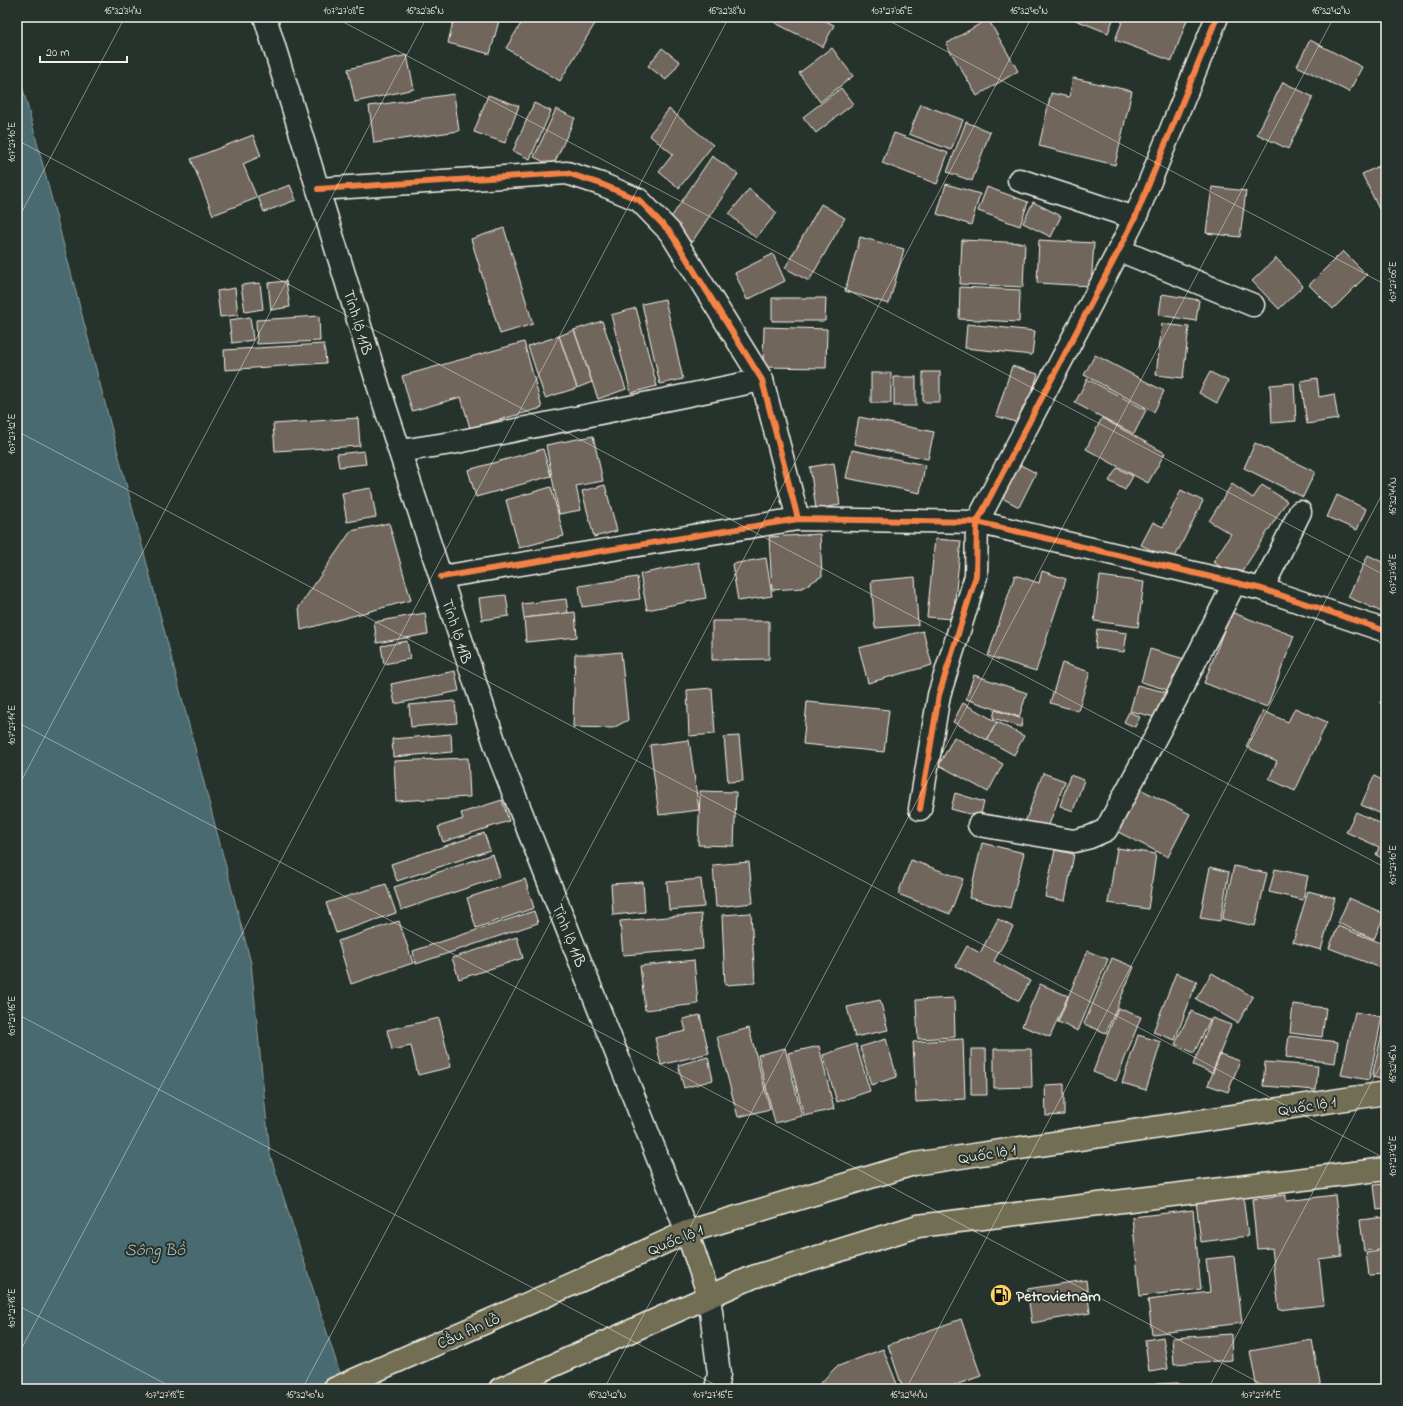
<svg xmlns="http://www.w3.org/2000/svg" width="1403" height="1406" font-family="'Indie Flower',sans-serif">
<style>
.water{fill:#496a70;stroke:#8da0a0}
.building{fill:#71665c;stroke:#f4f1e8}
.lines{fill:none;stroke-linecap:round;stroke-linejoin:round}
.street-casing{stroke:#f4f1e8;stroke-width:25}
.secondary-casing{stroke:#f4f1e8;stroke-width:25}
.highway-casing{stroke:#f4f1e8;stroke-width:25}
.street{stroke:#26332d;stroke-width:22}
.secondary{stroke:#26332d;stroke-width:22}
.highway{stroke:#726e52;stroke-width:22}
.cycleway-casing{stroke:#26332d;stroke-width:8}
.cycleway{stroke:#f48246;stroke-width:6}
.ticks{fill:none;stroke:#f4f1e8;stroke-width:1;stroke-opacity:0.45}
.labels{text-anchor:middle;stroke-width:4;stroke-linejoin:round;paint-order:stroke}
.street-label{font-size:16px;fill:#f4f1e8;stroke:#26332d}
.poi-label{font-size:16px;font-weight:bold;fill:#f4f1e8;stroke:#26332d;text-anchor:start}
.water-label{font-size:17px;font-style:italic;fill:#b0bbb8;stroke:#26332d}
.neatline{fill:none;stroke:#f4f1e8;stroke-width:1.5}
.ticks-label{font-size:10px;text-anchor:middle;fill:#f4f1e8}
</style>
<rect width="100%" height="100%" fill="#26332d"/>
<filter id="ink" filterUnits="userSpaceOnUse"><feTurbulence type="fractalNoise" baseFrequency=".025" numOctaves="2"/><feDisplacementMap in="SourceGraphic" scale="8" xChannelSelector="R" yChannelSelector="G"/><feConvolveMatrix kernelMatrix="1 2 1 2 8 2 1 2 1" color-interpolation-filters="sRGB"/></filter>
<g filter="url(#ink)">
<polygon class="water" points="17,66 251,963 270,1155 345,1389 17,1389"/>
<g class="building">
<polygon points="454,17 500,17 490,54 448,43"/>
<polygon points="525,17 599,17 560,81 506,48"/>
<polygon points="778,17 818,17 834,25 823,47 775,23"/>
<polygon points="1074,17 1114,17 1108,33 1073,19"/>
<polygon points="1124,17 1188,17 1172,61 1115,40"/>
<polygon points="988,19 1018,71 977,96 946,44"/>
<polygon points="1310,40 1362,67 1349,92 1297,66"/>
<polygon points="662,48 680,62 666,80 648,66"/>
<polygon points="832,48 853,76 820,102 799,73"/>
<polygon points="407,55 414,89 355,102 348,69"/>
<polygon points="1073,78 1132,91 1115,165 1039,146 1051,93 1069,97"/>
<polygon points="1283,82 1313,97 1288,149 1257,134"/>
<polygon points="841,88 853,104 816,133 803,117"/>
<polygon points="454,94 459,131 374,143 369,106"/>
<polygon points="488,95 519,106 505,143 474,132"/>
<polygon points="534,103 551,111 530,159 513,151"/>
<polygon points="921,104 963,120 951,150 909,134"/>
<polygon points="556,109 575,118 553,166 534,157"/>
<polygon points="669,109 713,145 679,188 659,172 673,154 649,135"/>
<polygon points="966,122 990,132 972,181 947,172"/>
<polygon points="894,133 948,153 937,184 882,163"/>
<polygon points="253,135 261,156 243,164 257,198 213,215 191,159"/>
<polygon points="712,156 738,174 692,242 666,225"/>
<polygon points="1386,163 1386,205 1379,209 1362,174"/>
<polygon points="946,184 980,194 971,225 937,214"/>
<polygon points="290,185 296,200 264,212 258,197"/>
<polygon points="987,187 1028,202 1020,226 978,211"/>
<polygon points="1212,187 1246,191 1240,237 1206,233"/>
<polygon points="749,189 777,213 756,238 729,214"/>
<polygon points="1033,202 1061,216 1051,237 1023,223"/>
<polygon points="821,204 845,218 809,281 785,268"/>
<polygon points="504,228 533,324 500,334 471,239"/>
<polygon points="860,237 904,249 889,304 845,291"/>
<polygon points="962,240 1025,243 1023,287 960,284"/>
<polygon points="1039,240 1094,243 1091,286 1037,283"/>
<polygon points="1343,251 1367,275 1333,309 1309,285"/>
<polygon points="773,254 785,281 747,300 735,273"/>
<polygon points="1276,258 1303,286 1279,309 1252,281"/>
<polygon points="286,281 290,307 271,310 268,283"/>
<polygon points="260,283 263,309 245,312 241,285"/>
<polygon points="960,287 1020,290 1019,322 959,319"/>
<polygon points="235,288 238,315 220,317 217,291"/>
<polygon points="1162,294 1199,300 1196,321 1159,315"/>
<polygon points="772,298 826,298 825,321 772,321"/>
<polygon points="665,299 683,379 660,384 642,304"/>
<polygon points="636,308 657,386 631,393 611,315"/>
<polygon points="319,316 320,341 257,344 256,320"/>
<polygon points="250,317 253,340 232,343 229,320"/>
<polygon points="602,321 626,389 598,399 574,330"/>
<polygon points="967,324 1035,331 1032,355 965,348"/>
<polygon points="1162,324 1189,327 1183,378 1156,375"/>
<polygon points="764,327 827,329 826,368 763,367"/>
<polygon points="574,330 592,382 577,388 559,336"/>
<polygon points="559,336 577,388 545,398 528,346"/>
<polygon points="524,342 542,408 470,428 461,397 412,411 402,376"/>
<polygon points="324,344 326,363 225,370 224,350"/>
<polygon points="1095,355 1164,391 1154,412 1084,375"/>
<polygon points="1012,366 1038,374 1022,424 996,416"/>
<rect x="923" y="372" width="17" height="30"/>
<polygon points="1210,372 1228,381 1217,403 1199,393"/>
<rect x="871" y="373" width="20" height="30"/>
<rect x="894" y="377" width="22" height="29"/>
<polygon points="1317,378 1319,397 1334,394 1338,419 1307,424 1301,381"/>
<polygon points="1087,379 1146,410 1134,434 1075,403"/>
<polygon points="1294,383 1296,421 1272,423 1270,385"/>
<polygon points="859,417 934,432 928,459 854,444"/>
<polygon points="358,418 360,446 275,451 273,424"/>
<polygon points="1102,418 1165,453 1148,483 1086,449"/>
<polygon points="593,436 603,481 576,486 581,510 559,514 546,445"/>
<polygon points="1255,443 1315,472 1303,497 1244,468"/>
<polygon points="543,449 551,476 476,497 468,470"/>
<polygon points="852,450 925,465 920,493 846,478"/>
<polygon points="364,451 366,464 339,467 337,454"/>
<polygon points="1015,462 1036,473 1019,507 998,496"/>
<polygon points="834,463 840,505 816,509 810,467"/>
<polygon points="1117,468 1133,476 1125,490 1109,481"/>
<polygon points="1232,484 1253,498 1262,485 1287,501 1238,578 1213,562 1231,534 1209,521"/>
<polygon points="605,485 617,531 594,537 582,491"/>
<polygon points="551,487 564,536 519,548 506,500"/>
<polygon points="371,488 376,517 347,522 342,493"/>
<polygon points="1181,490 1203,501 1173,561 1141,545 1153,522 1163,527"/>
<polygon points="1337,495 1366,509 1357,530 1327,517"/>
<polygon points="389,523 411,600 301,630 299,607 351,531"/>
<polygon points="820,534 822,576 802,588 772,590 769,537"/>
<polygon points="935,539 961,541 953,619 927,617"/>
<polygon points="1368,555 1386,564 1386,614 1348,597"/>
<polygon points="766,558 772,596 738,601 732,564"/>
<polygon points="699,562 706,598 647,610 640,574"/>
<polygon points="1042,571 1066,579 1036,671 988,656 1015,575 1039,583"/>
<polygon points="1100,576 1144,582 1138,627 1094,621"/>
<polygon points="637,577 640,599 582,607 579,586"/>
<polygon points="915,577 918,625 875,628 871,581"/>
<polygon points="506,595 509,616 482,620 479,598"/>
<polygon points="566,599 568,613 524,618 522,604"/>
<polygon points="575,612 577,637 526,642 524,618"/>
<polygon points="1231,612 1294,636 1267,707 1204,683"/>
<polygon points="425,613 428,634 377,643 374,622"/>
<polygon points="712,621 769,621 769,659 712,660"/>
<polygon points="1097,629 1127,633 1124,652 1095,648"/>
<polygon points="923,631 932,665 868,683 859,648"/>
<polygon points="407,641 410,659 384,664 381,646"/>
<polygon points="1150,649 1188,660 1178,693 1141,682"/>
<polygon points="621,652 628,720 613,728 573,727 575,654 600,654"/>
<polygon points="1062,663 1090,672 1078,711 1050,703"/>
<polygon points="455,671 459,691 395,704 391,684"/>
<polygon points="974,675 1027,693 1019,717 966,699"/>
<polygon points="1137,685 1169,693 1162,719 1130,711"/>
<polygon points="712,688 715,734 689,736 687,690"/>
<polygon points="1386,692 1386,706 1380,703"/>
<polygon points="455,701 457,723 411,727 409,705"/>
<polygon points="807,702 889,710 884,752 803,744"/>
<polygon points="963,703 997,722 987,740 953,722"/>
<polygon points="1295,708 1327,722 1295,791 1269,779 1277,761 1246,747 1263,711 1288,722"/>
<polygon points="995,710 1023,719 1021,727 993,718"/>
<polygon points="1129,712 1140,717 1135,727 1124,722"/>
<polygon points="997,722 1024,736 1014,755 987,740"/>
<polygon points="451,734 452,752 393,757 392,739"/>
<polygon points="739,736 743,781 728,782 724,737"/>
<polygon points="954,737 1003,764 988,792 939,765"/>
<polygon points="689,740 699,810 659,815 650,745"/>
<polygon points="468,758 470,797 396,801 394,761"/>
<polygon points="1043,773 1065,781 1046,833 1024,825"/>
<polygon points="1070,775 1084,780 1073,811 1060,806"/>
<polygon points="1374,776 1386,782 1386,816 1361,805"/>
<polygon points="1140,789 1190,814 1168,857 1118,832"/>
<polygon points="700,791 736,792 734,846 698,845"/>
<polygon points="955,793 984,802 980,817 951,809"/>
<polygon points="502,800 509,821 443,842 438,827 463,819 461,813"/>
<polygon points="1356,812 1386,826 1386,860 1376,855 1379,847 1346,832"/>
<polygon points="484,833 490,850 397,881 391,864"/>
<polygon points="982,843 1024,853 1010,908 969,898"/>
<polygon points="1117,848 1156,854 1148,909 1108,903"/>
<polygon points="1055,850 1074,854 1065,901 1045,897"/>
<polygon points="493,854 500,877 401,910 394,887"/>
<polygon points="911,860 963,879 950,914 898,894"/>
<polygon points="749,862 753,903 716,907 713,865"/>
<polygon points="1234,866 1267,873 1255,926 1222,919"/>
<polygon points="1210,867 1229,872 1220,921 1200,918"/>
<polygon points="1275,869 1308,876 1303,900 1269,892"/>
<polygon points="525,879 534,908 476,928 467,898"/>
<polygon points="701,879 704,907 669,910 667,882"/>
<polygon points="643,882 645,912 613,915 611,884"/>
<polygon points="386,884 396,913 336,933 326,903"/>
<polygon points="1308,891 1335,898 1321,950 1293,942"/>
<polygon points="1349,898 1385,914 1374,939 1338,923"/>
<polygon points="534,911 538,923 416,964 413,951"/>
<polygon points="751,913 755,983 725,985 722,915"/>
<polygon points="701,914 703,949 623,955 620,921"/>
<polygon points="998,919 1013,927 994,961 1030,981 1019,1001 956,966 967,946 980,953"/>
<polygon points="399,921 413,963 351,984 338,941"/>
<polygon points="1338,926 1386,945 1386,954 1381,968 1329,948"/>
<polygon points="517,937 523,958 459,979 452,958"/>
<polygon points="1087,951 1108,959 1078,1031 1058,1022"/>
<polygon points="1112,958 1134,967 1106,1033 1084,1024"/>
<polygon points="694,960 698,1004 645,1010 640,966"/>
<polygon points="1176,973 1197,981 1175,1040 1153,1032"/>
<polygon points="1212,973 1253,997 1238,1023 1196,999"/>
<polygon points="1040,984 1068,996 1050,1037 1022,1026"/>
<polygon points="954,998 955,1037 918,1039 916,1000"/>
<polygon points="880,1000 888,1030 855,1037 847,1007"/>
<polygon points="1293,1004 1326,1008 1322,1037 1290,1033"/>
<polygon points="1118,1008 1141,1017 1116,1081 1093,1072"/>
<polygon points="1191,1011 1210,1020 1194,1053 1175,1044"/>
<polygon points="1355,1012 1382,1017 1369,1080 1341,1075"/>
<polygon points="700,1015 709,1053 661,1065 655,1038 686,1031 683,1019"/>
<polygon points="1386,1015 1386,1080 1372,1077"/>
<polygon points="439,1018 451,1067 418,1075 411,1046 392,1050 387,1030"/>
<polygon points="1212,1018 1231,1025 1212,1073 1193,1065"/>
<polygon points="749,1028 770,1109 738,1117 717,1037"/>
<polygon points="1138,1035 1161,1042 1146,1090 1122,1083"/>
<polygon points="1289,1036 1338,1042 1335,1063 1286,1057"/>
<polygon points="886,1039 897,1077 871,1085 860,1047"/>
<polygon points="963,1039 965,1099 916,1102 913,1042"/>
<polygon points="856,1044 870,1091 837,1102 823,1055"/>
<polygon points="819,1046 834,1109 804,1116 788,1053"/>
<polygon points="785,1048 802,1116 775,1123 758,1055"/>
<polygon points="971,1049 986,1049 987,1095 971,1095"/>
<polygon points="994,1049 1031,1049 1032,1087 994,1088"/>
<polygon points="1220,1054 1240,1061 1228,1092 1208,1085"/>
<polygon points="708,1057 713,1080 684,1088 678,1065"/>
<polygon points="1265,1062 1318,1066 1316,1090 1263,1086"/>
<polygon points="1064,1084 1064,1115 1046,1116 1045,1085"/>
<polygon points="1386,1184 1386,1209 1377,1210 1374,1185"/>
<polygon points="1243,1195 1248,1236 1201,1242 1196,1201"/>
<polygon points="1286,1195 1286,1201 1335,1195 1342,1256 1319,1259 1324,1305 1279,1310 1272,1248 1257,1249 1252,1199"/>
<polygon points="1193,1210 1201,1289 1140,1296 1132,1217"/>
<polygon points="1386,1217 1386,1248 1364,1251 1360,1220"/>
<polygon points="1386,1250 1386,1274 1369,1275 1366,1253"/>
<polygon points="1234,1256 1242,1323 1152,1334 1148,1300 1210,1292 1206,1259"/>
<polygon points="1086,1280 1090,1313 1032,1323 1027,1289"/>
<polygon points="961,1319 981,1376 944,1389 903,1389 888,1345"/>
<polygon points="1231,1334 1232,1360 1174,1364 1172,1338"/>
<polygon points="1163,1337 1168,1369 1149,1372 1145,1340"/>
<polygon points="1312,1340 1321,1389 1257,1389 1250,1351"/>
<polygon points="883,1349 899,1389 815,1389 836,1367"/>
<polygon points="1178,1383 1179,1389 1156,1389 1156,1384"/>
</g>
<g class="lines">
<g class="street-casing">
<g id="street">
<polyline points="1019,180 1135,218"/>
<polyline points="318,189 567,173 601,184 639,200 670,232 762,380 798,519"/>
<polyline points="1119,250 1253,305"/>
<polyline points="400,451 452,443 762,380"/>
<polyline points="441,577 798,519 977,522 1262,589 1386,631"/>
<polyline points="1262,589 1300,512"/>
<polyline points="920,809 939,695 976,576 977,522 1119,250 1135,218 1217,17"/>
<polyline points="979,825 1074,841 1090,837 1106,830 1177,697 1235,582"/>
</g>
</g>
<g class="secondary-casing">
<g id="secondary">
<polyline points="265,17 379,388 499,756 687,1232"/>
<polyline points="709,1296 719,1374 716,1389"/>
</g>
</g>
<g class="highway-casing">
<g id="highway">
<polyline points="687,1232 709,1296"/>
<polyline points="334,1389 602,1271 687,1232 914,1164 1386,1093"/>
<polyline points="500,1389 753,1277 918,1226 1386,1169"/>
</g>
</g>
<use href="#street" class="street"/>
<use href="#secondary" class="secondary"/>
<use href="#highway" class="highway"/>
<g class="cycleway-casing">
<g id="cycleway">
<polyline points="318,189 567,173 601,184 639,200 670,232 762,380 798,519"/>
<polyline points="441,577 798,519 977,522 1262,589 1386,631"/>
<polyline points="920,809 939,695 976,576 977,522 1119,250 1135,218 1217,17"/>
</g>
</g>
<use href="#cycleway" class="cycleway"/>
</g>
</g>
<path class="ticks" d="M334,17L1386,576M882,17L1386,285M17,140L1386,868M17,221L125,17M17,431L1386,1159M17,722L1271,1389M17,789L427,17M17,1014L723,1389M17,1305L175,1389M17,1357L729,17M302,1389L1032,17M604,1389L1334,17M906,1389L1386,487M1208,1389L1386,1055"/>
<defs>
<g id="fuel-disc" transform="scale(1.15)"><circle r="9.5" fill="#ffd166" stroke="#26332d"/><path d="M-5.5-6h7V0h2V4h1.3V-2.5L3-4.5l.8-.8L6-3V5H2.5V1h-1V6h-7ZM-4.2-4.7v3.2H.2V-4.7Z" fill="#111"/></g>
</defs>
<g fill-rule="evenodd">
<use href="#fuel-disc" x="1001" y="1295"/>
</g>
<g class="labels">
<g class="street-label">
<text transform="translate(359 322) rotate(73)" y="6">Tỉnh lộ 11B</text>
<text transform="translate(458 631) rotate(72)" y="6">Tỉnh lộ 11B</text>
<text transform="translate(570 935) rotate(68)" y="6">Tỉnh lộ 11B</text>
<text transform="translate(1307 1105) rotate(-9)" y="6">Quốc lộ 1</text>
<text transform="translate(987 1153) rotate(-9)" y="6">Quốc lộ 1</text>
<text transform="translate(675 1239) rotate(-22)" y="6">Quốc lộ 1</text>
<text transform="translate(468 1330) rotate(-24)" y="6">Cầu An Lỗ</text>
</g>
<g class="poi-label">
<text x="1016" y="1301">Petrovietnam</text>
</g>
<g class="water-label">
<text x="155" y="1255">Sông Bồ</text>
</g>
</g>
<rect width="1403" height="1406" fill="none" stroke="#26332d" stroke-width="44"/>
<path d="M40 56v6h87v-6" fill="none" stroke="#f4f1e8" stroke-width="2"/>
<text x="46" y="56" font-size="12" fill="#f4f1e8" stroke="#26332d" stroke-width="3" paint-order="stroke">20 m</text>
<rect x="22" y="22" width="1359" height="1362" class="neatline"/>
<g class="ticks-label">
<text x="123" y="14">16°32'34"N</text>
<text x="344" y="14">107°27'08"E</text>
<text x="425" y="14">16°32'36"N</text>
<text x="727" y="14">16°32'38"N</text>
<text x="892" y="14">107°27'06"E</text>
<text x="1029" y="14">16°32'40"N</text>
<text x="1331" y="14">16°32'42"N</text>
<text transform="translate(11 142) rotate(-90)" y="4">107°27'10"E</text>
<text transform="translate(1392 282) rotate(-90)" y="4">107°27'06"E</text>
<text transform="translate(11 434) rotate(-90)" y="4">107°27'12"E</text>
<text transform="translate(1392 496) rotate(-90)" y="4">16°32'44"N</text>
<text transform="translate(1392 574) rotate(-90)" y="4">107°27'08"E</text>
<text transform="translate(11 725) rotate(-90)" y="4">107°27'14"E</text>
<text transform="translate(1392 865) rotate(-90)" y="4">107°27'10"E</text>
<text transform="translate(11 1016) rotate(-90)" y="4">107°27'16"E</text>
<text transform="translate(1392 1064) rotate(-90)" y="4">16°32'46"N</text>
<text transform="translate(1392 1156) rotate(-90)" y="4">107°27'12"E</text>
<text transform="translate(11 1308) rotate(-90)" y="4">107°27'18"E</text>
<text x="165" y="1398">107°27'18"E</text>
<text x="305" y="1398">16°32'40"N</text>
<text x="607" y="1398">16°32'42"N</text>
<text x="713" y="1398">107°27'16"E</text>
<text x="909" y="1398">16°32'44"N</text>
<text x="1261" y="1398">107°27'14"E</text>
</g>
</svg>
